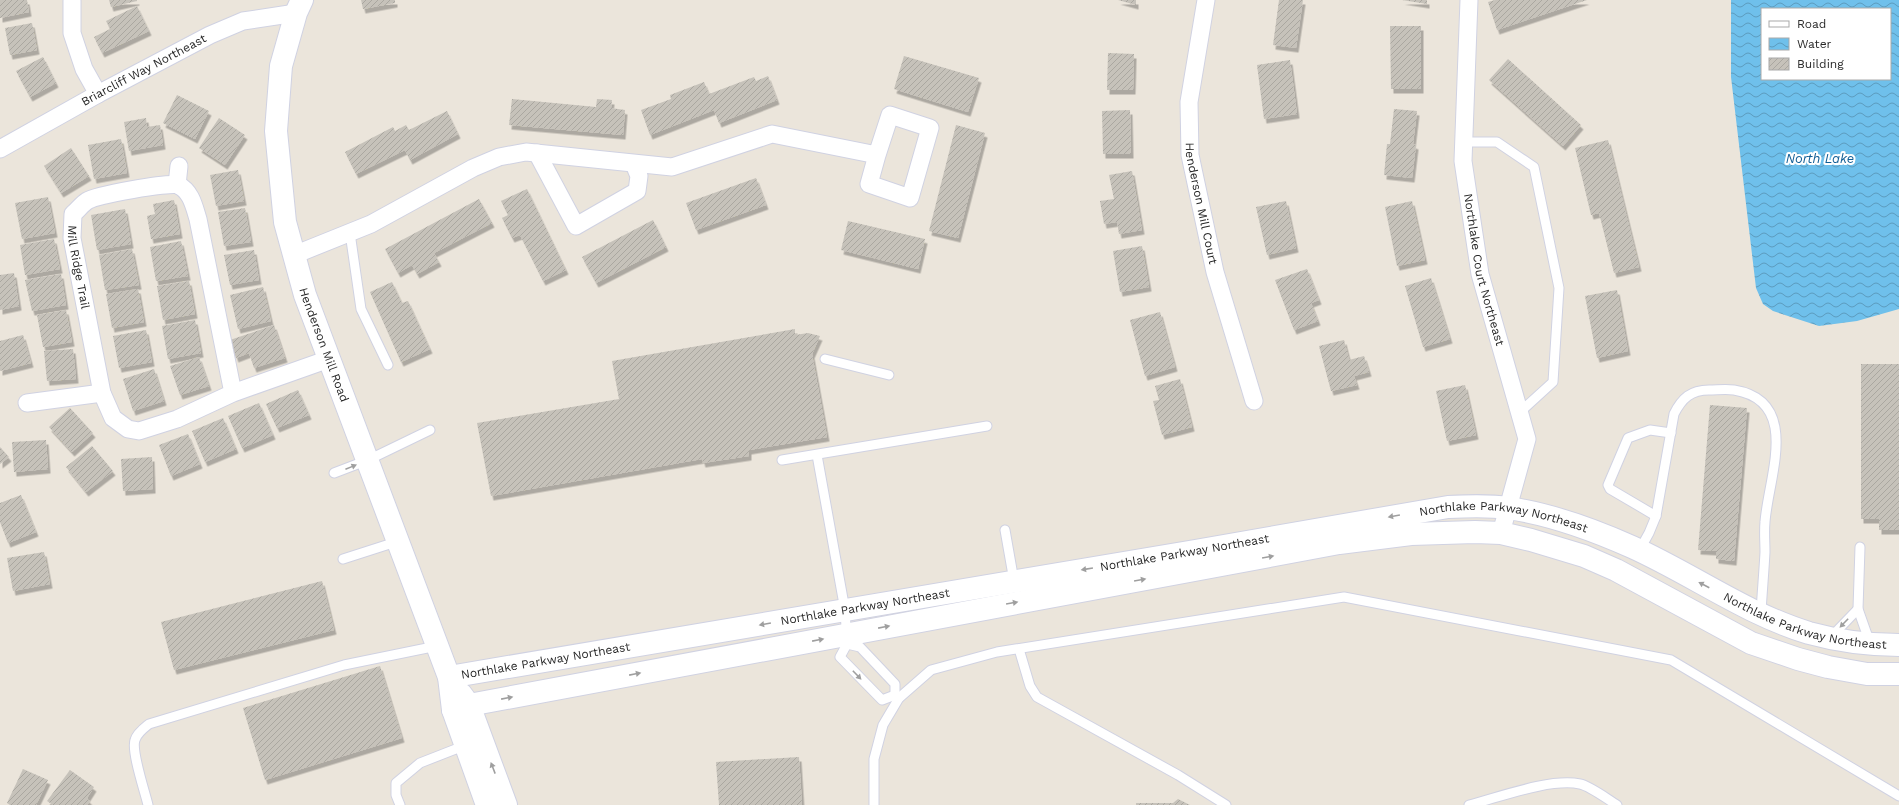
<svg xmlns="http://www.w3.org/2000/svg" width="1899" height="805" font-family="'Work Sans',sans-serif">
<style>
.water{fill:url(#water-waves);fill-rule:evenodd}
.building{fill:url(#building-hatch);filter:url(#shadow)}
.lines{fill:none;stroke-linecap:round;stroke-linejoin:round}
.service-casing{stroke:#d0d2e2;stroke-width:11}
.minor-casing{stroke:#d0d2e2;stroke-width:19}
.tertiary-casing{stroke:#d0d2e2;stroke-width:24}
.service{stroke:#fff;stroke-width:9}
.minor{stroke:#fff;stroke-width:17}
.tertiary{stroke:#fff;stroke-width:22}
.oneway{fill:#9f9f9f}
.labels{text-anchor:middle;stroke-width:4;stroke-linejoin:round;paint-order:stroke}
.street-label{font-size:12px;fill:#292929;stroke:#fff}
.water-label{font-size:13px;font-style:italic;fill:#105d95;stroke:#fff}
</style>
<defs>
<pattern id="water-waves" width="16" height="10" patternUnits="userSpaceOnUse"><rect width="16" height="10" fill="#6fc0eb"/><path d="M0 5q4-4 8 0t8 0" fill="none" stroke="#5b9cbe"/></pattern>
<pattern id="building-hatch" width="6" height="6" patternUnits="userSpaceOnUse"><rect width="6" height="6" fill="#c6c2ba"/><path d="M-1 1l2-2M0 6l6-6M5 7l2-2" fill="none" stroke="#aaa7a0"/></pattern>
<filter id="shadow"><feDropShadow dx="2.5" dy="4.5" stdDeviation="0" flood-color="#0004"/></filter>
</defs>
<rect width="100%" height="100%" fill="#ebe5db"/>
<path class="water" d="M1731,0H1899V309L1857,321L1819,326L1773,311L1763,304L1756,288L1731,77ZM1762,9H1890V79H1762Z"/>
<g class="building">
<polygon points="0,0 27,0 29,12 0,18"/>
<polygon points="109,0 137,0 137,1 111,7"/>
<polygon points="361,0 395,0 395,3 363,9"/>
<polygon points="1118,0 1136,0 1136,5"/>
<polygon points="1279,0 1303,0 1296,48 1273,45"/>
<polygon points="1402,0 1427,0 1427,4"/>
<polygon points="1495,0 1587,0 1497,30 1488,2"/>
<polygon points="137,6 149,31 102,53 94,37 110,29 106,21"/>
<polygon points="32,23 37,50 10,55 5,28"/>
<polygon points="1390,26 1421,26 1421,89 1391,89"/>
<polygon points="1108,53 1134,54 1133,90 1107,90"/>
<polygon points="904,56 979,78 968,112 894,89"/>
<polygon points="43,57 56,83 30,97 16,71"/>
<polygon points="1508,59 1581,125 1563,146 1489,80"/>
<polygon points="1290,60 1297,114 1264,119 1257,65"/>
<polygon points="768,76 777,100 719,123 714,110 650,135 641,110 671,99 670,95 704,82 709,94 754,77 756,81"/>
<polygon points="177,95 209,111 195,139 163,123"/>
<polygon points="512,99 596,107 597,99 612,100 611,108 625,110 623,135 509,125"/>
<polygon points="1394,109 1417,111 1413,144 1416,145 1412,178 1384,175 1387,144 1390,144"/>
<polygon points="1130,110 1131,154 1103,154 1102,111"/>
<polygon points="447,111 458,134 410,160 405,150 356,174 345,152 393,127 395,131 406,125 409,130"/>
<polygon points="146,118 147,127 160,125 163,145 129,151 124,122"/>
<polygon points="219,118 245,135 225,165 199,148"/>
<polygon points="956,125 985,133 958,238 929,231"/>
<polygon points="121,139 127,173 94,179 88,145"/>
<polygon points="1608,140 1639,267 1614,273 1599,213 1591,215 1575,148"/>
<polygon points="71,148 89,176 61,193 44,166"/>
<polygon points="238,170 244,201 216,206 210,175"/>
<polygon points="1132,171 1142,230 1119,234 1117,222 1104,224 1100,201 1114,199 1109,175"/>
<polygon points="756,178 766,205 696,230 686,203"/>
<polygon points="527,189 566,270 543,281 520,235 512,238 502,218 508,215 501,201"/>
<polygon points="48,197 55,233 22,239 15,203"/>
<polygon points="479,199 492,223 434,253 439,262 417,274 412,265 398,273 385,249"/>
<polygon points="174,200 180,234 151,239 147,216 155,214 153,204"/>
<polygon points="1286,201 1296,248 1267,255 1256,207"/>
<polygon points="1412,201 1425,260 1397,266 1385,207"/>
<polygon points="245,208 251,242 224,246 218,212"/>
<polygon points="125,209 131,244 97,250 91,215"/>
<polygon points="653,220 666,247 596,283 582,257"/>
<polygon points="848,221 925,239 918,269 841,250"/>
<polygon points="54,239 60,269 25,275 20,245"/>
<polygon points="181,241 188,276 156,281 150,247"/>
<polygon points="1142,246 1149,287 1120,292 1113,251"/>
<polygon points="132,249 139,285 105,290 99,255"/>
<polygon points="254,250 259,280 230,285 224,255"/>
<polygon points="1307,269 1319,300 1311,303 1318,321 1294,330 1275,280"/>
<polygon points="14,273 19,306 0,310 0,275"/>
<polygon points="61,274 66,305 32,311 25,280"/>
<polygon points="1431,278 1450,339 1423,347 1405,286"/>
<polygon points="189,281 195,314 163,320 157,286"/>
<polygon points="392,282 402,303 408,301 430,349 401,362 370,292"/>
<polygon points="263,287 271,321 238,329 230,295"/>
<polygon points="138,289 144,322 112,328 106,294"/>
<polygon points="1617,290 1628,351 1597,358 1585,296"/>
<polygon points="66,310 72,342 43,347 37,315"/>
<polygon points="1160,312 1175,367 1145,376 1130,320"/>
<polygon points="195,320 201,353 168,359 162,326"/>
<polygon points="274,325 285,358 254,368 249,353 236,358 230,340"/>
<polygon points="795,329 795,335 808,333 820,336 812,354 827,437 749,450 749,456 703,463 702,459 491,496 477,423 619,399 612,361"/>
<polygon points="146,330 152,362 119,368 113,336"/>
<polygon points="23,335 31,363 0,371 0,341"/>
<polygon points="1344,340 1349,360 1364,356 1369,372 1354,376 1357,385 1331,391 1319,346"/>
<polygon points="73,349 76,379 47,381 44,351"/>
<polygon points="199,357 209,386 180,395 170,366"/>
<polygon points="1861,364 1899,364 1899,530 1879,530 1879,519 1861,519"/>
<polygon points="154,369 164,401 133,411 123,379"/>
<polygon points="1180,379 1192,427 1162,435 1153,401 1159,400 1155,386"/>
<polygon points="1465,385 1476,435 1447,441 1436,391"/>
<polygon points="298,390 309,415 277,428 266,404"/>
<polygon points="259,403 273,435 242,448 228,416"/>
<polygon points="1710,405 1747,408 1734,561 1716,559 1716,551 1698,550"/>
<polygon points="70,408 93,433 72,452 49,427"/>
<polygon points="223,418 236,449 205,462 192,431"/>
<polygon points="188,434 200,464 171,476 159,445"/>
<polygon points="46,440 48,469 14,472 12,442"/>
<polygon points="92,446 113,471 86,492 66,467"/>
<polygon points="0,447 9,457 0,464"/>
<polygon points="152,457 153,489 123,491 121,459"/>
<polygon points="21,495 36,532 8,543 0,522 0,503"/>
<polygon points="44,552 50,584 13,591 7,558"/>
<polygon points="322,581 334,630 174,670 161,622"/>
<polygon points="380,666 402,738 265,780 243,708"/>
<polygon points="799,757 802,805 719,805 716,762"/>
<polygon points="23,769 48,780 36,805 10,805 7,803"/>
<polygon points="70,770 94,787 87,798 90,801 87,805 53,805 47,801"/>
<polygon points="1178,799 1190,805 1136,805 1136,803 1173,803"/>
</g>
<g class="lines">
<g class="service-casing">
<g id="service">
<polyline points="1463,142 1497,142 1534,167 1559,288 1553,382 1519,413"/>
<polyline points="350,233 361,309 388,365"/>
<polyline points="825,359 889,375"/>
<polyline points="817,455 845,610 847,644 840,657 882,700 895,695"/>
<polyline points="782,460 987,426"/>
<polyline points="334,473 368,460 430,430"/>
<polyline points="1656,516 1610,489 1608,485 1628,438 1650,430 1671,433"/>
<polyline points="1005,530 1014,581"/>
<polyline points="1860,547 1858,609 1870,643"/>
<path d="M1639,551L1649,533L1656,516L1674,414C1682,398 1691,390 1709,390C1717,390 1726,389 1734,390C1802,401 1768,478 1765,522C1764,532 1765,542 1765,552C1764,572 1762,593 1761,613"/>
<polyline points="343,559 399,541"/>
<polyline points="1831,637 1858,609"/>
<polyline points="847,644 860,647 895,684 895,695 899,698"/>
<polyline points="1019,649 1030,686 1037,697 1178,775 1226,805"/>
<path d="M148,805C145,792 131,751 135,740C137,733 144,728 149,724L344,665L437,646"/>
<polyline points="400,805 396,795 396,783 420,763 466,745"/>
<polyline points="874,805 874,759 883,725 899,698 931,670 997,652 1344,597 1671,660 1899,796"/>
<path d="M1469,805C1500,797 1550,778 1580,784C1590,786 1607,799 1617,805"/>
</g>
</g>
<g class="minor-casing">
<g id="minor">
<path id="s1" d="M1206,0L1189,102L1190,155L1215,272L1254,401"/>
<path id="s2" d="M1469,0L1463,161L1480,274L1527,439L1501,533"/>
<polyline points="72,1 72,33 84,69 98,94"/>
<path id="s3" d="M0,149L98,94L210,35L243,21L296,13"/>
<polyline points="537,153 576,226 637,191 639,176 634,164"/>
<polyline points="177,185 179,166"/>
<polyline points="294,255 371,224 473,168 499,157 526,152 672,167 772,134 877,155 890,115 930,128 910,198 869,184 877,155"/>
<path id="s4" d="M233,393L198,219C194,206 191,191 178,185C169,182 96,195 87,201C82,204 78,210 73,214L72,238L102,393L113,418L128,429L139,431L177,419L233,393L329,359"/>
<polyline points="27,403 102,393"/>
</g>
</g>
<g class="tertiary-casing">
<g id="tertiary">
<path id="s5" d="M302,0L296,13L281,66L276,131L285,222L305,295L449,677L453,710L487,805"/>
<path id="s6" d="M449,677L1195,551L1448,507C1468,506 1488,505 1508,508C1550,514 1594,530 1632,547C1692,574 1746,614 1809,633C1838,641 1869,645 1899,645"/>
<polyline points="461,694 469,705 506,805"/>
<polyline points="453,710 469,705 1339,543 1411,534 1475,532 1501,533 1531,540 1584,556 1616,570 1751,643 1798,659 1828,667 1867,674 1899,674"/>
</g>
</g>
<use href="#service" class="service"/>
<use href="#minor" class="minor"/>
<use href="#tertiary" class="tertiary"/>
</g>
<defs><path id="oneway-solid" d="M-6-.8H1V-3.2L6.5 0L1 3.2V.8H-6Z"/></defs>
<g class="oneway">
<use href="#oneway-solid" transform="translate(351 467) rotate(-22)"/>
<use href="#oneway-solid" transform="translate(1394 516) rotate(170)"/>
<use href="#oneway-solid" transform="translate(1268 557) rotate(-10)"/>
<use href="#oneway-solid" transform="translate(1087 569) rotate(171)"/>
<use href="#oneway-solid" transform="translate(1140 580) rotate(-10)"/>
<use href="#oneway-solid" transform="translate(1704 585) rotate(-152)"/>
<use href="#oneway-solid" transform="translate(1012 603) rotate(-10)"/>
<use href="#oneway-solid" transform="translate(1844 623) rotate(134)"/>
<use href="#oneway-solid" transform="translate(765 624) rotate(170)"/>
<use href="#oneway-solid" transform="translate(884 627) rotate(-11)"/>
<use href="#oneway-solid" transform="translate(818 640) rotate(-11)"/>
<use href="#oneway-solid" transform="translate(635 674) rotate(-11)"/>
<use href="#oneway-solid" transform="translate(857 675) rotate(46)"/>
<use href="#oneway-solid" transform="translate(507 698) rotate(-11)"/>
<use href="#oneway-solid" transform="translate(493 768) rotate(-111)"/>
</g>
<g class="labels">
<g class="street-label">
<text dy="4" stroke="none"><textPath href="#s3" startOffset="164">Briarcliff Way Northeast</textPath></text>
<text dy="4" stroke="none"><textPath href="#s1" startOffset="206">Henderson Mill Court</textPath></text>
<text dy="4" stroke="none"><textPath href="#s4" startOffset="384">Mill Ridge Trail</textPath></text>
<text dy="4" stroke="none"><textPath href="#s2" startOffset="272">Northlake Court Northeast</textPath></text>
<text dy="4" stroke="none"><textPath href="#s5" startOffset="355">Henderson Mill Road</textPath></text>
<text dy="4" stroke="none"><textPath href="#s6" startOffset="1070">Northlake Parkway Northeast</textPath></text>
<text dy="4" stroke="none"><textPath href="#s6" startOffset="746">Northlake Parkway Northeast</textPath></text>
<text dy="4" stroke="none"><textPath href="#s6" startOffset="422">Northlake Parkway Northeast</textPath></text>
<text dy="4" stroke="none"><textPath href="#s6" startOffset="1394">Northlake Parkway Northeast</textPath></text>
<text dy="4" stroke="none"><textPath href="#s6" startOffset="98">Northlake Parkway Northeast</textPath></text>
</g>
<g class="water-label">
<text x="1820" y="163">North Lake</text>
</g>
</g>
<rect x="1761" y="8" width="130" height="72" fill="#ffffff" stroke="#a9a9a9"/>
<rect x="1769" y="21" width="20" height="6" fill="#ffffff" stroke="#a9a9a9"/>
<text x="1797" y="28" font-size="12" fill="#292929">Road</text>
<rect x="1769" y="38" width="20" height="12" fill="url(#water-waves)" stroke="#a9a9a9"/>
<text x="1797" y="48" font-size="12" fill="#292929">Water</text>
<rect x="1769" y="58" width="20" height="12" fill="url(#building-hatch)" stroke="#a9a9a9"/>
<text x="1797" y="68" font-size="12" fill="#292929">Building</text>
</svg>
